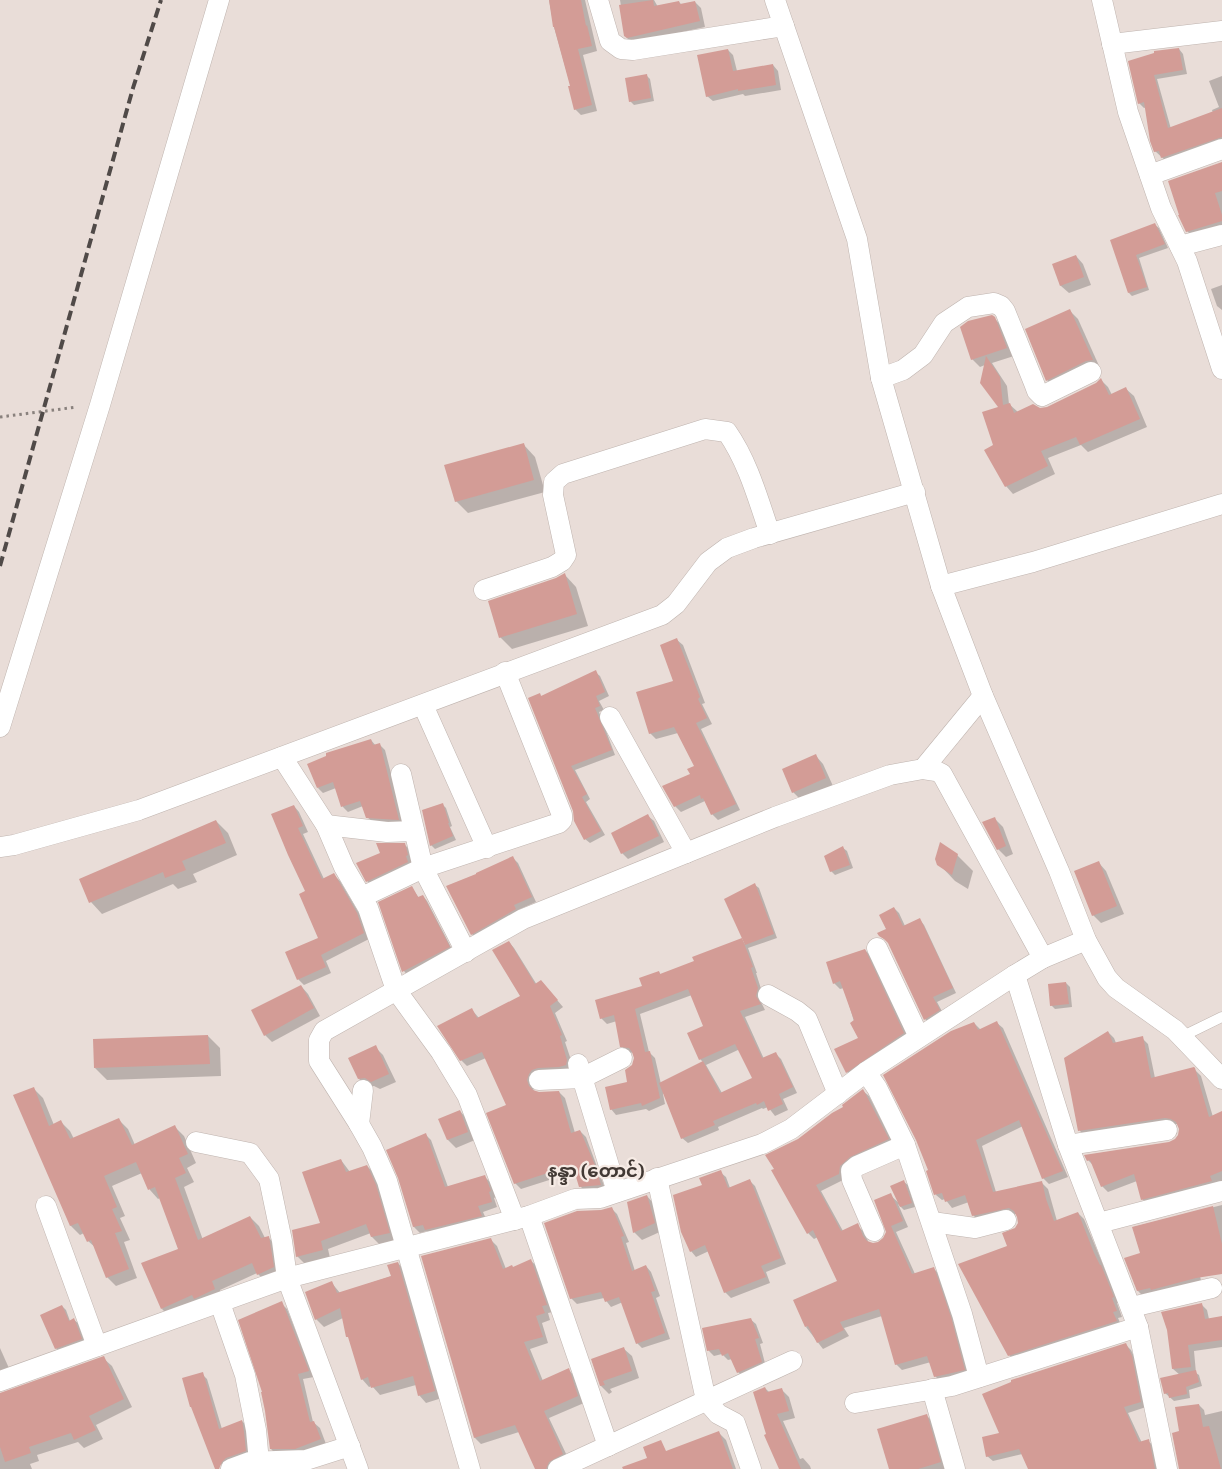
<svg xmlns="http://www.w3.org/2000/svg" width="1222" height="1469" font-family="'Exo 2','Noto Sans Myanmar',sans-serif">
<style>
.shadow{fill:#0003;fill-rule:evenodd}
.building{fill:#d39c96}
.lines{fill:none;stroke-linecap:round;stroke-linejoin:round}
.lane-casing{stroke:#bfb4af;stroke-width:11}
.street-casing{stroke:#bfb4af;stroke-width:21}
.path{stroke:#89817d;stroke-width:3;stroke-dasharray:2.5 4;stroke-linecap:butt}
.lane{stroke:#fff;stroke-width:10}
.street{stroke:#fff;stroke-width:20}
.rail{stroke:#504a48;stroke-width:4;stroke-dasharray:10 5;stroke-linecap:butt}
.labels{text-anchor:middle;stroke-width:4.5;stroke-linejoin:round;paint-order:stroke}
.quarter-label{font-size:18px;font-weight:bold;fill:#423934;stroke:#f6ebe5}
</style>
<rect width="100%" height="100%" fill="#e9ddd8"/>
<g class="shadow">
<polygon points="549,0 585,0 597,51 583,55 597,111 581,115 575,109 571,87 554,27"/>
<polygon points="620,0 654,0 658,7 679,2 682,5 695,2 701,8 705,27 632,43 626,37"/>
<polygon points="1179,49 1183,54 1187,74 1157,79 1171,129 1213,113 1212,110 1219,107 1209,81 1222,76 1222,142 1167,162 1155,151 1147,107 1144,108 1139,103 1130,62"/>
<polygon points="728,50 733,55 737,71 773,65 778,71 781,90 745,96 743,94 713,101 707,96"/>
<polygon points="646,75 650,79 654,101 634,105 630,101"/>
<polygon points="1222,163 1222,228 1192,236 1187,231"/>
<polygon points="1155,225 1159,228 1168,248 1139,258 1149,290 1132,296 1129,293 1112,241"/>
<polygon points="1076,256 1083,264 1091,285 1069,293 1061,286 1054,264"/>
<polygon points="1222,285 1222,310 1217,306 1211,289"/>
<polygon points="1070,311 1078,319 1100,368 1055,388 1047,380"/>
<polygon points="993,317 1001,325 1014,356 992,363 1007,386 1009,404 1018,412 1048,408 1097,384 1101,380 1108,387 1112,395 1126,389 1134,396 1147,427 1088,452 1081,445 1048,458 1055,474 1013,494 1006,486 995,446 1000,407 985,365 980,367 972,359"/>
<polygon points="524,445 535,457 545,492 468,513 456,501"/>
<polygon points="565,575 576,587 588,626 512,649 500,637 556,579"/>
<polygon points="677,640 683,645 705,703 702,704 712,724 701,729 740,810 718,820 712,814 705,801 681,812 675,806 695,766 678,733 656,739 650,733 675,682"/>
<polygon points="595,672 600,676 609,696 599,701 604,710 599,712 615,755 575,770 590,799 586,802 605,835 590,843 585,839 574,810 540,694 542,697"/>
<polygon points="371,740 376,746 380,745 385,750 404,824 373,822 367,817 363,806 348,812 343,807 336,788 323,793 318,788 328,757"/>
<polygon points="816,756 823,764 833,786 801,800 793,792"/>
<polygon points="442,804 446,808 452,826 450,827 456,840 435,849 431,845"/>
<polygon points="294,806 299,812 308,832 303,834 324,879 334,875 340,881 363,920 369,939 326,961 331,973 304,985 298,979 319,939 307,892"/>
<polygon points="648,816 654,821 664,842 628,859 622,853"/>
<polygon points="995,819 1003,827 1013,854 1006,857 998,849"/>
<polygon points="216,821 228,833 237,855 193,874 197,882 178,889 173,884 102,914 91,902 81,879"/>
<polygon points="404,844 411,851 414,862 374,887 367,881"/>
<polygon points="843,848 847,851 853,868 835,875 831,871"/>
<polygon points="957,855 973,871 968,889 955,881 939,864"/>
<polygon points="513,858 518,863 536,902 518,910 520,914 476,939 472,934"/>
<polygon points="1099,863 1106,871 1124,914 1101,923 1093,915"/>
<path d="M755,885L759,888L777,938L748,948L757,973H756L763,995L761,1002L765,1010L745,1017L764,1059L775,1053L781,1059L797,1093L783,1099L788,1110L775,1116L768,1107L763,1109L762,1108L718,1127L719,1130L688,1143L682,1138L664,1093L663,1094L665,1104L649,1111L646,1109L616,1115L611,1109L629,1083L635,1058L634,1053L627,1052L622,1046L617,1021L607,1024L601,1018L643,987L659,972L661,975L695,962L742,940L745,944ZM692,995L705,1026L700,1059L703,1062L661,1084L655,1058L649,1052L640,1014ZM740,1049L754,1079L722,1093L706,1065Z"/>
<polygon points="412,888 419,898 423,896 427,901 453,951 408,976 404,971 380,903"/>
<polygon points="894,908 899,913 905,926 920,920 924,925 956,993 937,1002 944,1015 930,1024 925,1019 889,942 880,936 887,930"/>
<polygon points="509,942 514,948 537,985 541,981 563,1007 555,1013 567,1041 565,1042 573,1066 572,1070 533,1087 534,1092 559,1092 565,1098 575,1133 580,1131 586,1137 606,1191 586,1192 580,1186 577,1176 568,1179 565,1175 521,1189 515,1183 508,1105 486,1058 467,1066 461,1060 439,1027 472,1010 479,1018 522,997"/>
<polygon points="865,950 871,956 910,1040 853,1078 847,1072 859,1038 844,988 840,989 834,983"/>
<polygon points="1066,983 1070,987 1072,1007 1055,1009 1051,1005"/>
<polygon points="301,986 308,994 320,1016 272,1042 265,1035"/>
<polygon points="974,1023 981,1030 997,1023 1003,1028 1068,1177 1049,1184 1043,1178 1023,1126 982,1146 996,1192 1042,1183 1048,1189 1057,1221 1078,1213 1084,1219 1119,1303 1117,1303 1122,1317 1118,1318 1122,1327 1015,1361 1009,1355 1016,1229 1019,1223 1019,1216 1016,1214 979,1221 973,1215 969,1202 952,1208 945,1199 942,1200 936,1195"/>
<polygon points="1108,1032 1114,1038 1116,1043 1142,1038 1148,1044 1155,1078 1193,1068 1201,1076 1213,1117 1222,1112 1222,1186 1149,1205 1142,1199 1137,1181 1108,1192 1102,1186 1094,1166 1088,1160 1169,1143 1176,1140 1179,1135 1180,1129 1178,1124 1172,1124 1086,1137 1080,1131 1065,1059"/>
<polygon points="208,1036 220,1048 221,1076 107,1080 95,1068"/>
<polygon points="375,1047 383,1055 396,1082 380,1089 374,1086 367,1087 359,1079"/>
<polygon points="34,1089 43,1098 54,1125 61,1122 70,1131 74,1139 119,1120 128,1129 135,1145 175,1127 184,1136 196,1163 187,1168 194,1182 184,1187 203,1240 250,1217 259,1226 265,1238 268,1237 277,1246 282,1276 267,1283 257,1273 220,1290 223,1298 171,1318 162,1309 179,1250 160,1198 158,1199 150,1190 142,1173 112,1186 125,1216 120,1218 130,1240 124,1242 137,1278 116,1286 107,1277 96,1248 88,1241 84,1233 80,1235 71,1226 15,1096"/>
<polygon points="863,1091 869,1096 894,1145 845,1179 821,1191 843,1231 857,1225 863,1231 869,1243 873,1244 879,1243 884,1239 887,1232 890,1195 899,1203 904,1182 908,1185 915,1207 904,1210 898,1204 908,1227 896,1232 915,1274 933,1268 939,1274 956,1325 970,1375 941,1382 935,1376 931,1362 902,1370 896,1364 882,1316 844,1328 849,1336 823,1349 806,1327 838,1282 818,1237 814,1239 808,1233 799,1140 845,1108"/>
<polygon points="460,1111 467,1119 475,1140 456,1148 448,1140 440,1120"/>
<polygon points="425,1134 431,1140 448,1187 484,1176 490,1182 496,1197 494,1198 497,1207 483,1212 487,1221 431,1236 427,1231 420,1233 414,1227 400,1177"/>
<polygon points="341,1160 350,1172 367,1166 375,1174 397,1241 380,1245 372,1237 371,1233 328,1249 330,1258 305,1264 297,1256 322,1224"/>
<polygon points="720,1172 726,1177 730,1188 749,1180 755,1186 786,1264 766,1272 770,1283 731,1298 725,1292 709,1251 696,1257 691,1251 703,1186"/>
<polygon points="647,1196 654,1204 662,1231 642,1240 634,1232"/>
<polygon points="1222,1205 1222,1245 1200,1276 1202,1285 1144,1297 1138,1291 1126,1259 1142,1254 1134,1227"/>
<polygon points="611,1208 617,1214 629,1242 626,1243 635,1271 646,1266 651,1272 660,1296 656,1298 670,1339 642,1348 637,1343 623,1302 611,1307 604,1298 577,1304 571,1298 601,1211"/>
<polygon points="490,1239 497,1246 506,1269 513,1268 531,1261 538,1267 553,1312 548,1313 550,1320 542,1323 548,1343 530,1349 543,1381 569,1370 575,1377 584,1403 549,1418 569,1460 549,1469 538,1469 519,1432 481,1444 475,1438"/>
<polygon points="398,1263 405,1271 442,1398 426,1403 419,1395 416,1385 380,1395 372,1386 369,1387 362,1379 343,1318 324,1327 316,1319 331,1282 340,1293 392,1276"/>
<polygon points="281,1303 287,1309 314,1377 303,1379 313,1422 320,1428 326,1444 301,1454 277,1455 271,1449 267,1411"/>
<polygon points="1201,1304 1207,1310 1209,1319 1222,1317 1222,1347 1194,1351 1196,1373 1199,1375 1202,1386 1189,1390 1190,1398 1174,1401 1165,1393 1180,1375 1173,1369"/>
<polygon points="62,1306 66,1310 70,1321 74,1320 78,1323 85,1343 59,1352 56,1348"/>
<polygon points="750,1319 756,1324 763,1343 760,1344 766,1367 744,1378 738,1372 732,1359 728,1360 722,1354 714,1356 709,1351 704,1329"/>
<polygon points="1126,1345 1131,1350 1137,1363 1146,1407 1128,1413 1142,1443 1148,1441 1154,1446 1159,1469 1052,1469 1112,1433 993,1461 987,1456 1000,1433"/>
<polygon points="0,1348 12,1375 0,1381"/>
<polygon points="624,1349 632,1356 639,1378 610,1389 612,1392 609,1394 601,1386 592,1360"/>
<polygon points="103,1358 112,1366 132,1407 96,1425 103,1439 84,1448 78,1442 37,1455 39,1461 30,1464 32,1469 0,1469 0,1394"/>
<polygon points="202,1374 207,1379 222,1429 242,1421 247,1426 251,1456 226,1469 221,1464 217,1453"/>
<polygon points="765,1388 770,1393 782,1390 789,1397 795,1418 783,1421 800,1459 803,1458 810,1466 811,1469 780,1469 767,1435"/>
<polygon points="1199,1405 1204,1410 1205,1415 1222,1411 1222,1469 1179,1469 1180,1431"/>
<polygon points="926,1415 938,1427 950,1469 891,1469"/>
<polygon points="719,1433 726,1440 736,1469 676,1469"/>
</g>
<g class="building">
<polygon points="549,0 581,0 586,26 587,25 592,46 578,49 592,105 574,110 568,86 570,86 554,27 553,27"/>
<polygon points="653,0 654,6 679,1 680,4 695,1 700,21 627,38 624,36 619,5"/>
<polygon points="1179,48 1183,70 1154,75 1168,128 1222,108 1222,137 1161,158 1159,151 1154,152 1150,141 1144,102 1138,104 1128,61 1154,53 1154,51"/>
<polygon points="728,49 733,71 773,64 776,85 738,91 738,89 706,97 697,55"/>
<polygon points="647,74 651,98 629,102 625,78"/>
<polygon points="1222,162 1222,191 1215,193 1222,215 1222,221 1186,232 1178,215 1179,215 1168,181"/>
<polygon points="1155,223 1165,244 1136,255 1147,287 1128,293 1110,240"/>
<polygon points="1076,255 1084,277 1060,286 1052,264"/>
<polygon points="1070,309 1093,360 1086,361 1046,381 1025,329"/>
<polygon points="992,315 995,317 1007,348 971,360 960,327 968,321"/>
<polygon points="986,356 1000,377 1003,405 1010,403 1014,413 1033,404 1040,408 1047,407 1096,383 1101,378 1109,395 1126,387 1140,419 1080,445 1076,437 1041,451 1048,466 1005,487 984,450 993,445 982,412 998,407 980,383"/>
<polygon points="524,443 534,480 455,502 444,465"/>
<polygon points="565,573 577,614 499,638 488,601 556,578"/>
<polygon points="677,638 700,697 698,699 707,718 696,723 736,804 711,815 703,798 701,799 700,795 674,807 662,786 690,774 687,769 694,766 674,727 649,734 636,692 673,681 660,645"/>
<polygon points="596,670 605,692 596,696 600,706 595,708 612,750 571,766 587,794 582,797 601,831 584,840 574,821 573,811 528,698 540,693 541,696"/>
<polygon points="371,739 373,745 380,743 399,820 366,818 360,801 341,807 333,782 317,788 307,764 326,756 326,753"/>
<polygon points="816,754 826,778 792,793 782,769"/>
<polygon points="443,803 449,823 448,823 453,836 430,846 422,810"/>
<polygon points="294,805 303,826 298,828 322,879 334,873 357,913 364,933 321,955 326,967 297,980 285,952 318,938 299,894 305,891 288,855 271,814"/>
<polygon points="648,814 659,836 621,854 611,833"/>
<polygon points="995,817 1006,846 997,850 982,822"/>
<polygon points="216,820 226,843 182,861 186,870 165,878 163,872 89,903 79,879"/>
<polygon points="940,842 958,854 952,875 937,865 935,859"/>
<polygon points="376,843 405,843 408,855 406,856 408,862 366,882 356,863 380,853"/>
<polygon points="843,846 850,865 830,872 824,856"/>
<polygon points="513,856 532,897 514,905 516,909 471,935 446,886 476,874 476,873"/>
<polygon points="1099,861 1117,906 1092,916 1074,871"/>
<polygon points="755,883 774,934 745,945 724,899"/>
<polygon points="412,886 418,897 423,895 450,947 402,972 378,902"/>
<polygon points="894,907 903,926 920,918 953,988 933,997 940,1010 924,1020 888,943 884,939 879,936 877,933 886,929 879,915"/>
<polygon points="742,938 753,967 751,968 758,988 756,996 761,1004 740,1011 762,1058 776,1052 793,1087 779,1094 783,1104 768,1111 764,1101 757,1105 756,1103 713,1121 715,1125 681,1139 659,1083 703,1061 720,1093 752,1078 735,1044 699,1060 687,1033 703,1026 688,989 635,1009 645,1052 650,1051 660,1098 642,1106 641,1103 610,1110 605,1087 627,1082 625,1070 632,1065 634,1058 632,1052 629,1048 620,1047 614,1015 600,1019 595,1000 642,986 639,978 659,971 660,974 694,961 692,957"/>
<polygon points="509,941 535,984 541,980 558,1000 550,1006 562,1035 560,1036 567,1060 566,1065 559,1067 538,1068 532,1070 529,1074 527,1080 529,1086 533,1090 539,1092 559,1091 571,1133 580,1130 595,1165 601,1185 579,1187 574,1170 561,1174 560,1169 514,1184 486,1113 506,1105 482,1052 460,1061 437,1026 472,1008 477,1018 520,996 492,950"/>
<polygon points="865,949 904,1033 846,1073 834,1049 858,1038 850,1023 854,1020 840,981 833,984 826,962"/>
<polygon points="1066,982 1069,1004 1050,1006 1048,984"/>
<polygon points="301,985 314,1008 264,1036 251,1010"/>
<polygon points="997,1021 1063,1171 1042,1179 1019,1120 976,1140 993,1192 1042,1181 1046,1199 1054,1221 1078,1212 1094,1253 1100,1265 1101,1265 1114,1297 1112,1298 1117,1311 1113,1312 1117,1321 1008,1356 958,1264 1007,1246 1002,1233 1015,1228 1018,1223 1017,1217 1014,1211 1009,1208 972,1216 965,1195 945,1202 942,1193 934,1195 926,1171 928,1170 916,1140 883,1075 951,1031 974,1022 978,1030"/>
<polygon points="1108,1031 1113,1043 1143,1036 1151,1078 1194,1067 1195,1068 1209,1117 1222,1111 1222,1171 1210,1176 1212,1181 1141,1200 1134,1174 1101,1187 1090,1160 1087,1161 1084,1155 1169,1142 1175,1139 1178,1135 1179,1129 1176,1122 1171,1119 1165,1118 1078,1131 1064,1058"/>
<polygon points="208,1035 210,1064 94,1068 93,1039"/>
<polygon points="376,1045 389,1074 371,1082 365,1078 358,1079 348,1058"/>
<polygon points="34,1087 49,1126 61,1120 70,1139 119,1118 132,1145 175,1125 188,1154 179,1158 186,1173 175,1178 198,1240 250,1216 261,1238 269,1236 274,1267 257,1275 252,1263 212,1281 215,1289 194,1299 192,1295 161,1309 141,1263 178,1249 155,1187 148,1190 136,1162 104,1176 117,1207 112,1209 122,1231 115,1233 129,1269 106,1278 91,1240 87,1242 78,1223 70,1226 13,1095"/>
<polygon points="863,1089 889,1139 850,1157 840,1166 839,1174 816,1185 841,1231 858,1223 863,1236 867,1241 873,1243 878,1242 883,1238 886,1232 874,1200 891,1193 903,1221 891,1226 912,1274 934,1267 951,1317 965,1370 934,1377 927,1356 895,1365 879,1309 840,1322 844,1330 817,1343 808,1326 805,1327 793,1300 837,1281 813,1230 807,1234 771,1170 774,1169 765,1155 798,1139 832,1113 843,1107 842,1105"/>
<polygon points="460,1110 468,1132 447,1140 438,1119"/>
<polygon points="426,1133 445,1187 485,1175 491,1191 489,1192 492,1202 478,1206 482,1216 425,1230 423,1225 413,1227 398,1178 386,1150"/>
<polygon points="341,1159 346,1172 367,1165 376,1185 390,1233 371,1237 366,1224 321,1241 323,1250 296,1257 292,1230 320,1223 302,1172"/>
<polygon points="721,1170 728,1188 750,1179 781,1258 761,1266 766,1277 724,1293 705,1245 690,1252 681,1232 673,1195 702,1185 699,1178"/>
<polygon points="904,1180 912,1203 900,1207 890,1186"/>
<polygon points="647,1195 655,1223 633,1233 627,1202"/>
<polygon points="1213,1206 1222,1244 1222,1274 1196,1278 1151,1290 1150,1288 1137,1291 1124,1258 1140,1253 1132,1227"/>
<polygon points="612,1207 624,1236 621,1237 632,1271 646,1265 655,1291 651,1292 665,1333 636,1344 619,1297 605,1302 601,1292 570,1299 544,1223 577,1211 601,1210"/>
<polygon points="491,1238 503,1269 512,1265 513,1267 531,1259 547,1305 542,1306 545,1313 536,1316 543,1337 524,1342 540,1381 569,1368 578,1396 544,1411 563,1454 549,1462 546,1469 535,1469 515,1425 474,1438 421,1256"/>
<polygon points="398,1262 435,1391 418,1396 413,1376 371,1388 368,1377 361,1380 348,1337 346,1337 340,1308 315,1320 305,1292 332,1281 337,1293 391,1276 387,1265"/>
<polygon points="282,1301 309,1371 298,1374 310,1422 314,1421 321,1439 295,1449 270,1449 265,1411 261,1392 262,1392 238,1320"/>
<polygon points="1202,1303 1205,1319 1222,1316 1222,1340 1188,1345 1191,1367 1172,1369 1167,1330 1161,1312"/>
<polygon points="62,1305 69,1321 74,1318 82,1339 55,1349 40,1315"/>
<polygon points="751,1318 759,1338 755,1339 762,1362 737,1373 728,1353 722,1356 719,1349 707,1351 702,1328"/>
<polygon points="1126,1343 1132,1356 1141,1402 1124,1407 1139,1442 1149,1439 1155,1469 1028,1469 1019,1449 986,1457 982,1437 999,1433 982,1394 1011,1382 1011,1380"/>
<polygon points="624,1347 632,1371 603,1381 605,1385 600,1386 591,1359"/>
<polygon points="104,1356 124,1399 89,1416 96,1430 74,1440 71,1433 29,1447 31,1453 5,1462 0,1447 0,1393"/>
<polygon points="1196,1370 1199,1382 1186,1387 1187,1394 1169,1398 1168,1393 1164,1394 1160,1378"/>
<polygon points="203,1372 219,1429 242,1420 244,1432 246,1451 226,1458 222,1462 219,1469 215,1469 191,1407 190,1407 182,1378"/>
<polygon points="765,1387 767,1392 782,1388 789,1411 777,1414 801,1469 779,1469 764,1435 766,1434 753,1392"/>
<polygon points="1199,1404 1203,1427 1209,1426 1221,1469 1179,1469 1172,1433 1179,1431 1175,1407"/>
<polygon points="927,1414 941,1462 918,1469 889,1469 877,1429"/>
<polygon points="719,1431 733,1469 623,1469 622,1467 647,1458 643,1447 661,1440 666,1451"/>
</g>
<g class="lines">
<g class="lane-casing">
<polyline id="lane" points="1181,1037 1222,1017"/>
</g>
<g class="street-casing">
<g id="street">
<polyline points="598,0 610,41 621,49 633,50 784,26"/>
<polyline points="775,0 857,239 881,378 941,586 983,696 1059,871 1086,940 1107,978 1116,988 1175,1030 1222,1079"/>
<polyline points="1102,0 1128,112 1161,208 1187,261 1222,369"/>
<polyline points="1112,44 1222,31"/>
<polyline points="1150,175 1222,149"/>
<polyline points="1180,246 1222,235"/>
<polyline points="881,378 903,370 923,355 944,323 968,307 994,303 1001,306 1005,311 1034,383 1037,391 1042,396 1091,372"/>
<polyline points="941,586 1033,562 1222,504"/>
<path d="M484,590L552,567L562,561L566,555L553,495L554,482L563,474L705,429L727,432C748,462 758,499 770,534"/>
<polyline points="423,705 487,848"/>
<polyline points="610,717 686,853"/>
<polyline points="0,727 100,405 219,0"/>
<polyline points="282,757 326,825 344,867 368,908 396,990 441,1052 467,1095 515,1220"/>
<polyline points="923,769 983,696"/>
<polyline points="401,774 423,868 466,952"/>
<polyline points="326,825 387,832 414,831"/>
<polyline points="0,847 14,845 139,810 662,615 676,604 708,562 727,548 754,538 915,492"/>
<polyline points="362,897 423,868 559,823 562,820 562,815 505,672"/>
<polyline points="877,948 919,1037"/>
<polyline points="1015,975 1068,1145 1138,1327 1167,1469"/>
<polyline points="768,995 797,1011 807,1019 838,1094"/>
<polyline points="578,1064 617,1192"/>
<polyline points="866,1072 877,1088 905,1145 962,1314 979,1377"/>
<polyline points="539,1080 582,1078 622,1058"/>
<polyline points="359,1124 363,1090"/>
<polyline points="196,1142 250,1153 269,1179 282,1241 287,1278 358,1469"/>
<polyline points="1068,1145 1167,1130"/>
<polyline points="657,1178 706,1400 718,1414 735,1423 751,1469"/>
<polyline points="46,1206 97,1346"/>
<polyline points="529,1216 608,1446"/>
<polyline points="932,1222 975,1228 1006,1220"/>
<polyline points="1099,1223 1222,1191"/>
<polyline points="874,1231 852,1180 851,1171 857,1166 905,1145"/>
<polyline points="220,1303 245,1375 256,1430 259,1462"/>
<polyline points="1132,1307 1212,1288"/>
<polyline points="0,1381 287,1278 529,1216 575,1199 600,1198 762,1144 791,1129 866,1072 1015,975 1043,958 1086,940"/>
<polyline points="932,1389 955,1469"/>
<polyline points="855,1403 952,1386 1138,1327"/>
<polyline points="231,1469 250,1462 306,1460 350,1446"/>
<polyline points="470,1469 387,1181 372,1147 359,1124 319,1061 319,1040 324,1031 523,919 775,817 890,775 923,769 936,771 942,774 1043,958"/>
<polyline points="558,1469 792,1361"/>
</g>
</g>
<polyline class="path" points="0,417 77,407"/>
<use href="#lane" class="lane"/>
<use href="#street" class="street"/>
<polyline class="rail" points="0,566 133,88 161,0"/>
</g>
<g class="labels">
<g class="quarter-label">
<text x="596" y="1177">နန္ဒာ (တောင်)</text>
</g>
</g>
</svg>
